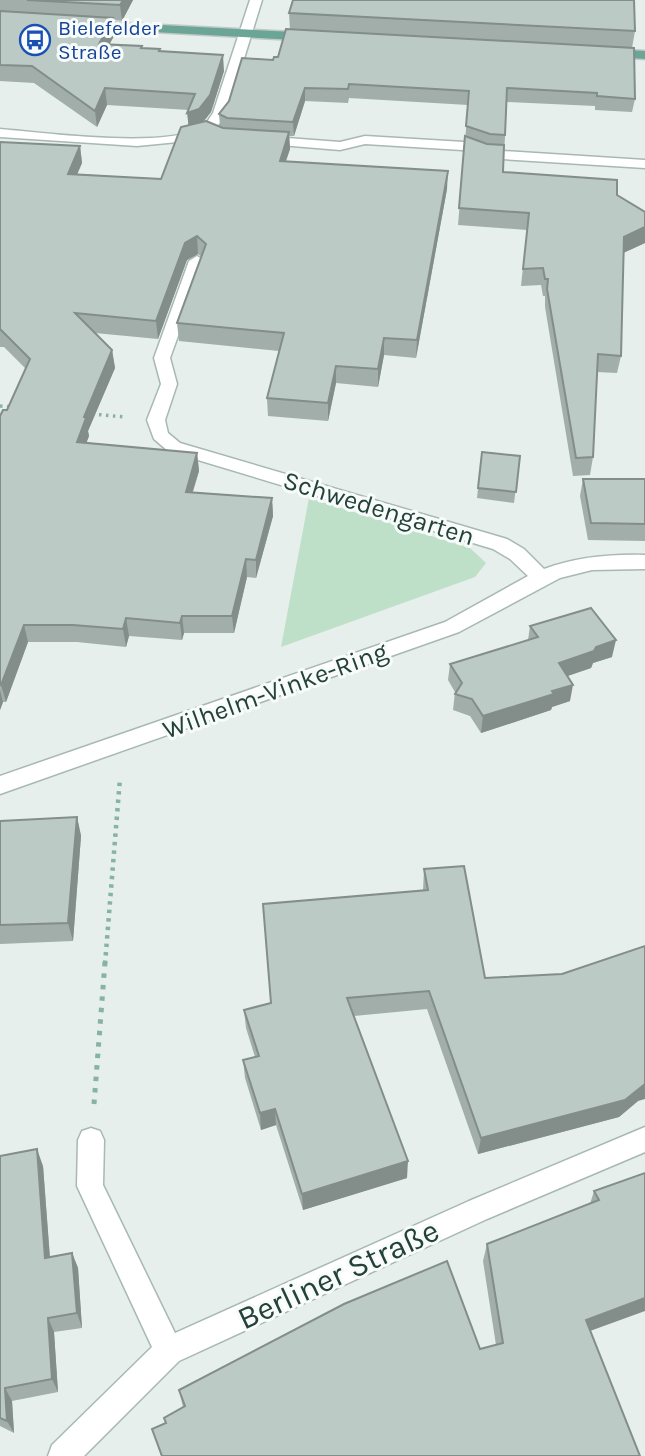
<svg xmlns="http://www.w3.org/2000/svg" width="645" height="1456" font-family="Karla,sans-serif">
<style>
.green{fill:#bfe0c8}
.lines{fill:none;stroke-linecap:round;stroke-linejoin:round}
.minor-casing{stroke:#a8b8b2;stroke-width:3}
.major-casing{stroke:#c2cac8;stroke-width:3}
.path-far2{stroke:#86b3a5;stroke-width:3.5;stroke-dasharray:2.5 4.5;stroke-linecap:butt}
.path-far1{stroke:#86b3a5;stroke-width:4.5;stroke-dasharray:3.5 5;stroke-linecap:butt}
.path{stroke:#86b3a5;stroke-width:5;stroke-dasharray:4.5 7;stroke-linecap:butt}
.minor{fill:#fff;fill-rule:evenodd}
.major{fill:#6aa596;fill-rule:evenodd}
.wall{fill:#a1aea9}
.shaded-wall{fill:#838d89}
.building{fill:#bbcac4;stroke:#838d89;stroke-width:2}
.labels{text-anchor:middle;stroke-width:6;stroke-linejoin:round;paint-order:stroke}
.far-transit-label{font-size:21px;fill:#164399;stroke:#f7fbf9;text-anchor:start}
.street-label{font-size:26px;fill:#24423a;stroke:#f7fbf9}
.near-street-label{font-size:32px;fill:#24423a;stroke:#f7fbf9}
</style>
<rect width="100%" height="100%" fill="#e6efeb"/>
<polygon class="green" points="309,498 470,548 486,563 475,577 281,647"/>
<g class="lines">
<g class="minor-casing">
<g id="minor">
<path d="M250,0H262L227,114L211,134L188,141L137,146L0,137V129C48,133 158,148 199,129C205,126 209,119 213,113Z"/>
<polygon points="261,136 340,142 365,136 464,142 488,150 645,160 645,168 486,158 462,150 365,144 340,150 256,143 254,140"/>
<path d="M197,256L205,261L170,358L177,384L165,420L168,433L180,443L507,539L524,549L544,569C577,557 610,554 645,555V569L592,570L560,578L459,632L0,794V776L445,622L528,576L510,559L493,549L168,451L154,439L147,420L161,384L154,358L189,261Z"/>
<polygon points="645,1127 645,1152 487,1219 179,1361 84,1456 48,1456 52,1445 152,1347 77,1186 78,1140 82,1131 91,1128 100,1131 104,1140 103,1185 175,1333 469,1201"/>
</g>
</g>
<g class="major-casing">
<g id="major">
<polygon points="86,21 313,33 319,37 313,41 82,28 80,25"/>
<polygon points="607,49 645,51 645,59 602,56 602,50"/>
</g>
</g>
<g class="path-far2">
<polyline points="0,406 13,407"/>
<polyline points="92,414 125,417"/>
</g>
<polyline class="path-far1" points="105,964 120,778"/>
<polyline class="path" points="94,1104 105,962"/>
<use href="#minor" class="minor"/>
<use href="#major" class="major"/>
</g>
<g class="wall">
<polygon points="0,0 133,0 122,21 114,20 115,34 109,45 142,46 142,48 160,49 160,51 224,71 211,112 203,122 220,126 219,114 273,60 278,57 290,30 289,13 635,31 632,48 635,99 632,112 595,110 595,106 507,102 503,172 617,195 645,212 645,243 623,253 621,356 617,373 597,372 593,457 590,475 573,476 545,307 545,296 543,296 541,285 521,286 527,230 458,225 468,105 349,98 348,103 305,101 294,136 289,136 290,149 286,161 447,189 416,358 384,355 378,387 336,383 328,421 268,416 267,398 279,351 179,341 177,323 202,257 198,254 187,260 158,339 95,333 112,350 115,368 88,431 89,436 86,443 197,453 199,471 193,492 272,498 273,516 256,578 247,577 234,633 184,633 182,640 129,636 126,647 77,642 28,642 6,702 3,702 0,710 0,416 7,410 26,369 4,347 0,347 0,142 80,146 82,163 77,174 161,179 188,126 189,110 107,105 97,127 34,83 0,81"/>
<polygon points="482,452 520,456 514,503 477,498"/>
<polygon points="583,479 645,479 645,541 588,540 580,496"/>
<polygon points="530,626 612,657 593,663 591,668 567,676 570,701 552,707 551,710 481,733 470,716 453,710 455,692 448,680 450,664 528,640"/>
<polygon points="77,817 81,836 73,941 0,944 0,821"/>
<polygon points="424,869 485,978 638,1101 619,1117 478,1154 427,1009 354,1016 407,1178 303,1210 276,1125 261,1130 245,1078 243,1060 255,1057 246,1028 244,1010 271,1003 423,891"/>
<polygon points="0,1156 43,1166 50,1257 72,1253 78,1268 82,1328 54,1332 58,1392 12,1401 14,1433 0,1426"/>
<polygon points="645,1173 590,1331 640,1456 161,1456 152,1429 165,1423 183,1407 179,1390 480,1349 496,1345 483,1261 487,1244 590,1204 594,1191"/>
</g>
<g class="shaded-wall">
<polygon points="123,0 133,0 122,21 120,5"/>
<polygon points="113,18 115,34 101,60 99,44"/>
<polygon points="223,55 224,71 211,112 200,126 189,129 187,113"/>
<polygon points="105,88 107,105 97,127 95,111"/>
<polygon points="305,88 305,101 294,136 293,122"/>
<polygon points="289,132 290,149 280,178 280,161"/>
<polygon points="80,146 82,163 70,191 68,174"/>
<polygon points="448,171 447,189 416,358 417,340"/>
<polygon points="645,227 645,243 621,254 624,237"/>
<polygon points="197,236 198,254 187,260 158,339 156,321 185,243"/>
<polygon points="384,338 384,355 378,387 378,369"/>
<polygon points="112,350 115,368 88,431 89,436 80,460 77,442 84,417"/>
<polygon points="336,366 336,383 328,421 328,403"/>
<polygon points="197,453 199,471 187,509 186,492"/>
<polygon points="272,498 273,516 256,578 256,560"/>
<polygon points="246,559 247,577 234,633 232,616"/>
<polygon points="182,616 184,633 182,640 180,623"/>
<polygon points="126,618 129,636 126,647 123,629"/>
<polygon points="24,625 28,642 6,702 1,685"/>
<polygon points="616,640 612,657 593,663 591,668 556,680 559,663 596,647"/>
<polygon points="573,685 570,701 552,707 551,710 481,733 483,716"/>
<polygon points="0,690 3,702 0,710"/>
<polygon points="77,817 81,836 73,941 68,923"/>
<polygon points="645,1084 645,1099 638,1101 619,1117 478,1154 481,1138"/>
<polygon points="275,1109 276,1125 261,1130 260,1113"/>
<polygon points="37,1149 43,1166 51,1273 45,1258"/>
<polygon points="408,1161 407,1178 303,1210 302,1194"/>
<polygon points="72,1253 78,1268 82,1328 77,1313"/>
<polygon points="645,1298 645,1311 579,1335 586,1320"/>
<polygon points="48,1318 54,1332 58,1392 52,1379"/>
<polygon points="5,1388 12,1401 14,1433 7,1421"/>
</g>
<g class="building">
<polygon points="27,0 123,0 120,5"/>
<polygon points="293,0 634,0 635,31 289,13"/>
<polygon points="0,11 113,18 99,44 142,46 141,48 160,49 159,51 223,55 210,95 199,109 187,113 195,94 105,88 95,111 32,66 0,65"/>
<polygon points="286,29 634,48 635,99 597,96 597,93 507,88 505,135 490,134 466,126 469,91 349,84 348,89 305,88 293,122 227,118 219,114 229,101 242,58 273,60 274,57 278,57"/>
<polygon points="206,121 223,128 289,132 280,161 448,171 417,340 384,338 378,369 336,366 328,403 267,398 284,333 177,323 206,244 197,236 185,243 156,321 75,313 112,350 84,417 86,418 77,442 197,453 186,492 272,498 256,560 246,559 232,616 182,616 180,623 126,618 123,629 73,625 24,625 1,685 0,685 0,416 3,410 7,410 30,359 0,329 0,142 80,146 68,174 161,179 181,127"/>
<polygon points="465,136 487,144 504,145 503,172 617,180 617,195 645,212 645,227 624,237 621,356 598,354 593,457 576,458 547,289 548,279 545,279 543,268 523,269 529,213 459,208"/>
<polygon points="482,452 520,456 516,492 478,488"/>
<polygon points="583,479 645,479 645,524 591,523"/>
<polygon points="591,608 616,640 596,647 594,651 559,663 573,685 552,691 554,694 483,716 472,699 455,694 462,683 450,664 538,637 530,626"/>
<polygon points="77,817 68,923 0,925 0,821"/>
<polygon points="464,866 485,978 562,974 645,946 645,1084 625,1100 481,1138 429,991 347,998 408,1161 302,1194 275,1109 260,1113 243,1060 259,1056 244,1010 271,1003 263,904 428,890 424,869"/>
<polygon points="37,1149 45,1258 72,1253 77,1313 48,1318 52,1379 5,1388 7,1421 0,1418 0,1156"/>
<polygon points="645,1173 645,1298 586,1320 640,1456 162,1456 152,1429 166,1423 164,1418 185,1406 179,1390 344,1304 447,1261 480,1349 503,1343 487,1244 599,1200 594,1191"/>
</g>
<defs>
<g id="bus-ring" transform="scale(1.575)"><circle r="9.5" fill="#f7fbf9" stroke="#1a4fb4" stroke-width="1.5"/><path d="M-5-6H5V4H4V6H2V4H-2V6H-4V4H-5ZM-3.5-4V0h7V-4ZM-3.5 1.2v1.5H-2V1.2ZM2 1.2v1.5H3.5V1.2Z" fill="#1a4fb4"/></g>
</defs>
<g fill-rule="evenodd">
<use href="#bus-ring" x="35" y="40"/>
</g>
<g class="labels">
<g class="far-transit-label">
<text x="58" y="35">Bielefelder<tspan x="58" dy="24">Straße</tspan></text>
</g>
<g class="street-label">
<text transform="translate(379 508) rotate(17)" y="9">Schwedengarten</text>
<text transform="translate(275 690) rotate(-20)" y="9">Wilhelm-Vinke-Ring</text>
</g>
<g class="near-street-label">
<text transform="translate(338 1274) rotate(-25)" y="11">Berliner Straße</text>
</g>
</g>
</svg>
